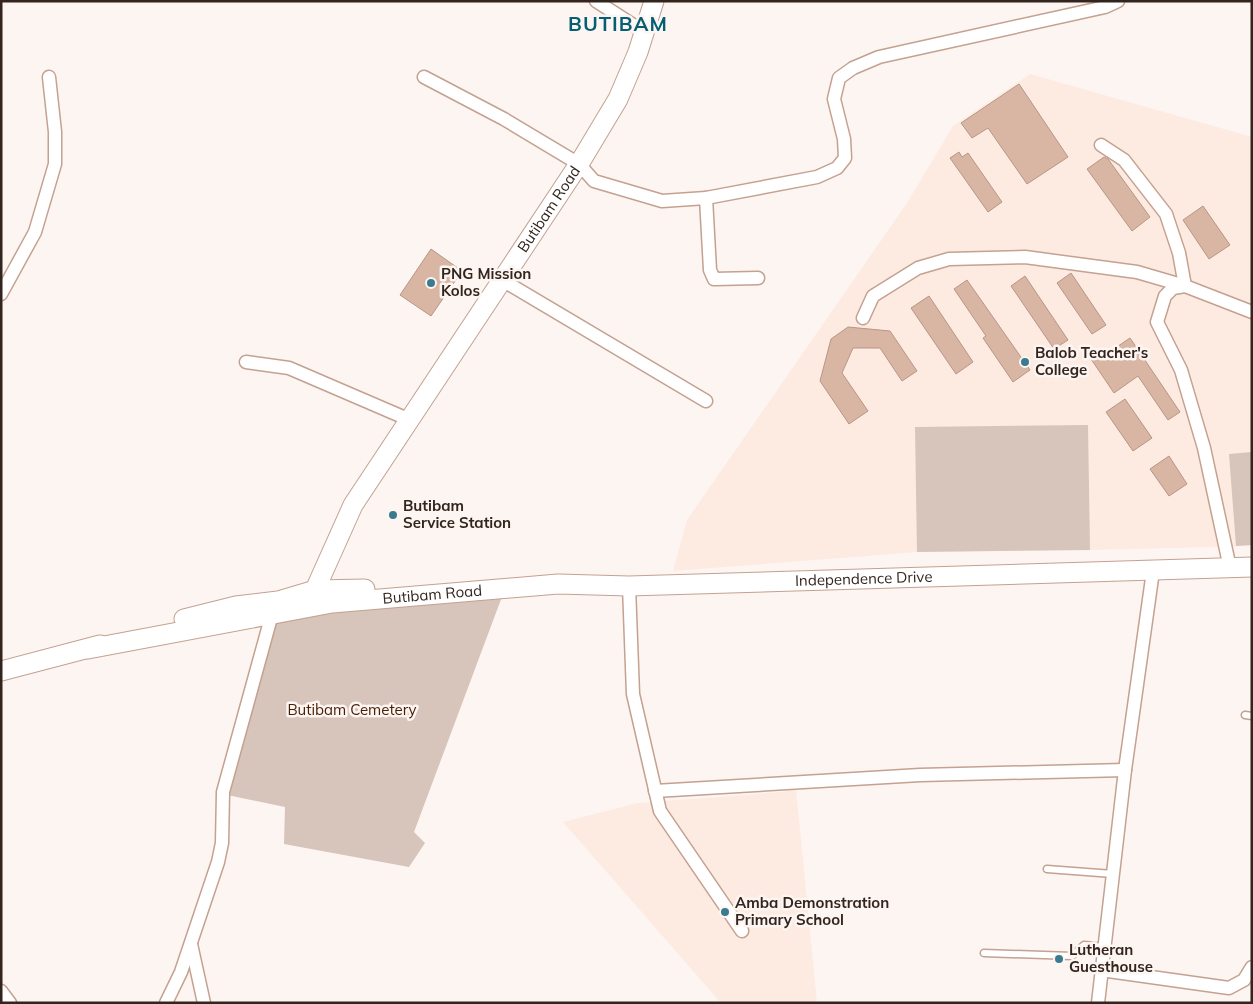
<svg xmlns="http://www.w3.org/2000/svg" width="1253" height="1004" font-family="Mulish,sans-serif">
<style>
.built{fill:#fdebe2}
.green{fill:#d7c4bb}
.building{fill:#d9b5a4;stroke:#b89685}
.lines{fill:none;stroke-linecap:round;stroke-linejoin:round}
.lane-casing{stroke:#c4a190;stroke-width:9}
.street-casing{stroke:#c4a190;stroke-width:15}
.secondary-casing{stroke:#c4a190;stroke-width:21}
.lane{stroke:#fff;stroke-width:6}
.street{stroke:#fff;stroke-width:12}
.secondary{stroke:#fff;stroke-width:19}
.poi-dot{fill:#3b7b8f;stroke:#fcf5f1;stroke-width:2}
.labels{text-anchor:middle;stroke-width:5;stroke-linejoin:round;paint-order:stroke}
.street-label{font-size:15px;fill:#33251e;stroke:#fcf5f1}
.poi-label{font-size:15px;font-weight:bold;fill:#33251e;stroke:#fcf5f1;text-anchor:start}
.park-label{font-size:15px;fill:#461e06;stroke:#fcf5f1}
.district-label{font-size:20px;font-weight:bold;letter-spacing:1px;fill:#055e73;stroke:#fcf5f1}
</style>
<rect width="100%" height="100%" fill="#fcf5f1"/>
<g class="built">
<polygon points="1030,74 1252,137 1252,546 1090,550 917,552 673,571 687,520 907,203 953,126"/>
<polygon points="796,789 817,1003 721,1003 563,822 638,803 782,792"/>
</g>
<g class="green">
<polygon points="1088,425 1090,550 917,552 915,427"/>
<polygon points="1252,452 1252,545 1236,546 1229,454"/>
<polygon points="506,586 414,832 425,843 409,867 284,844 285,807 227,795 272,614"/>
</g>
<g class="building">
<polygon points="1019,84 1068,157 1027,184 988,128 972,138 961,123"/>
<polygon points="959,152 962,157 968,153 1002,202 988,212 950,158"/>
<polygon points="1104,157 1108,159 1150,217 1132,231 1087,169"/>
<polygon points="1203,206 1230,245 1209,259 1183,220"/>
<polygon points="431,249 462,271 431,316 400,295"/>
<polygon points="1071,273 1106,325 1092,334 1057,283"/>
<polygon points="1025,276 1068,340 1054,349 1011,286"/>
<polygon points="967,280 1030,370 1013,382 983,338 986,336 954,289"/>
<polygon points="929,296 973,362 956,374 911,308"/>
<polygon points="848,327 890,331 917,371 902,381 880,348 853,348 842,373 868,411 849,424 820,381 831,339"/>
<polygon points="1130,338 1180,412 1168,420 1138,376 1114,393 1089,356 1101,349 1105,355"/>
<polygon points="1125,399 1152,438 1133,451 1106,412"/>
<polygon points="1169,456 1187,484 1169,496 1150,469"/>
</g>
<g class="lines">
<g class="lane-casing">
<g id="lane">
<polyline points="1245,715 1252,716"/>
<polyline points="1047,869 1113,874"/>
<polyline points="984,953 1072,956 1084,945 1104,947"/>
</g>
</g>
<g class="street-casing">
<g id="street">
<polyline points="596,1 644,32"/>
<polyline points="424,77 504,119 579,164 594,181 662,201 706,198 817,177 837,168 845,158 844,139 834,99 839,78 853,68 879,57 1105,7 1118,1"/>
<polyline points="1101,145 1124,160 1166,214 1179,253 1185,286"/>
<polyline points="706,198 710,270 714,279 758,278"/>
<polyline points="502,280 706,401"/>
<polyline points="1185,286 1173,288 1165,296 1157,322 1181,370 1204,448 1230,568"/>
<polyline points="1,294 35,232 55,164 55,132 49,77"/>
<polyline points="863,318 873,296 918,268 949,259 1025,257 1137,272 1185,286 1252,312"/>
<polyline points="246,362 289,368 410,420"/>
<polyline points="629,586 633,694 660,811 742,931"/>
<polyline points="655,791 920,775 1125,770"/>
<polyline points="191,944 204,1003"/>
<polyline points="1101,970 1229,988 1244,980 1252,967"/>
<polyline points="1,991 10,1003"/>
<polyline points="166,1003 181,972 218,862 222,843 223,792 272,614"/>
<polyline points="1098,1003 1125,770 1153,571"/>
</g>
</g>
<g class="secondary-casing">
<g id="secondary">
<path id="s1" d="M313,606L315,590L353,505L579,164L618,99L638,52L654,1"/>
<polyline points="184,619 236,606 278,601 315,590 365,589"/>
<path id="s2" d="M88,649L332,603L558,584L629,586L1252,567"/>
<polyline points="1,671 100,645"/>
</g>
</g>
<use href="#lane" class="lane"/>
<use href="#street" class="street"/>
<use href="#secondary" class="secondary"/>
</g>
<g class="poi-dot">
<circle cx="431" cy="283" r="5"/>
<circle cx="1025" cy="362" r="5"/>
<circle cx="393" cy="515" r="5"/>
<circle cx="725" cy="912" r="5"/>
<circle cx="1059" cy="959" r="5"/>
</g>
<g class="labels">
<g class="street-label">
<text dy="5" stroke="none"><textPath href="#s1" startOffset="464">Butibam Road</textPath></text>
<text dy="5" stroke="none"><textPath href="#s2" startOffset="781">Independence Drive</textPath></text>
<text dy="5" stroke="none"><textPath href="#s2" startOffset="349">Butibam Road</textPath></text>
</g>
<g class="poi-label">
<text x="441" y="279">PNG Mission<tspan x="441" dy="17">Kolos</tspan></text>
<text x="1035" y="358">Balob Teacher's<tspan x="1035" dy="17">College</tspan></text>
<text x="403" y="511">Butibam<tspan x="403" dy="17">Service Station</tspan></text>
<text x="735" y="908">Amba Demonstration<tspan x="735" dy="17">Primary School</tspan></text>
<text x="1069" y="955">Lutheran<tspan x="1069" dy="17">Guesthouse</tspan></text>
</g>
<g class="park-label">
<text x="352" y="715">Butibam Cemetery</text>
</g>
<g class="district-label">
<text x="618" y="31">BUTIBAM</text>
</g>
</g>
<rect width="1253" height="1004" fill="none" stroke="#33251e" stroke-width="5"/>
</svg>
